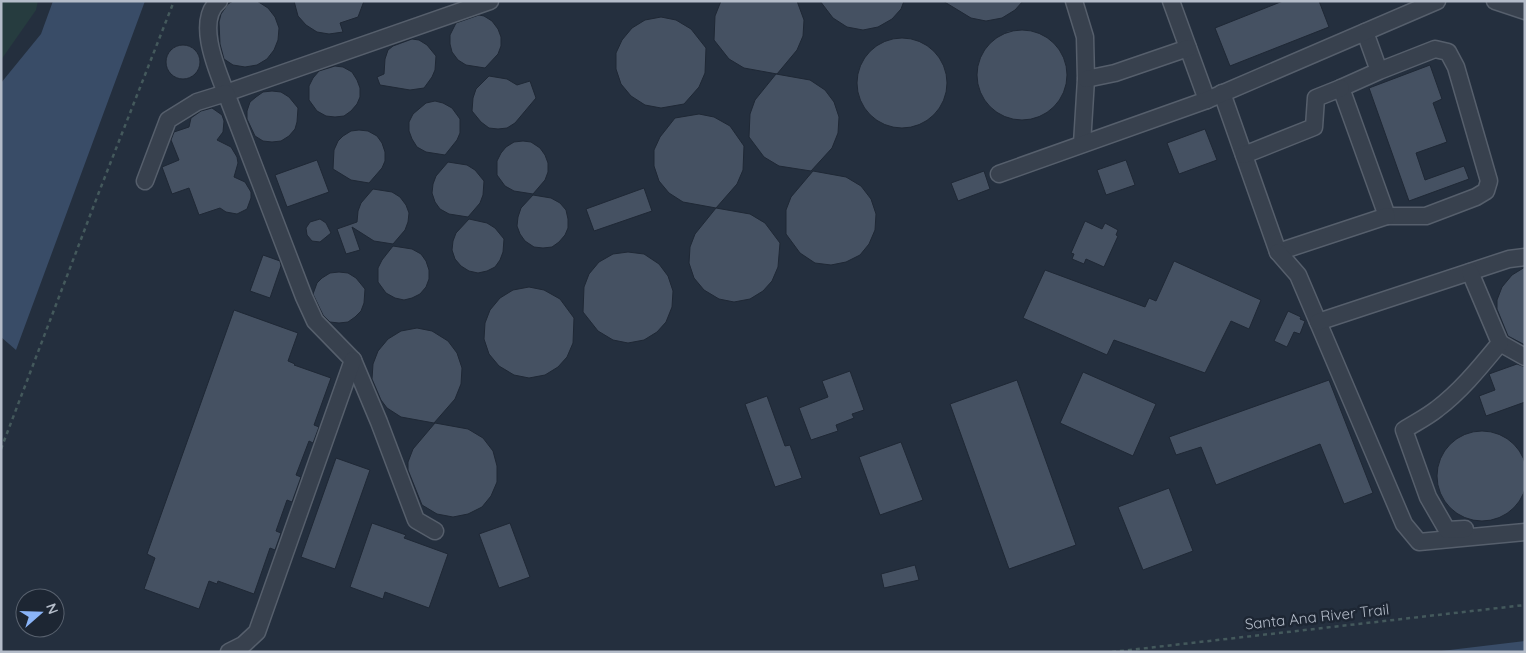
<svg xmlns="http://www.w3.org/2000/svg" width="1526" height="653" font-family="Quicksand,sans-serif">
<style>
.green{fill:#263c3f}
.water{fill:#394c67}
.building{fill:#455162;stroke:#1f2835}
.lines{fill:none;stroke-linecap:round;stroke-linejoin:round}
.minor-casing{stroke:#565f6c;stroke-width:19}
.path{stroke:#44595c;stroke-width:2.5;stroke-dasharray:4 4;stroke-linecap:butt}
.minor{stroke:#38414e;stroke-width:16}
.labels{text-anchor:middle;stroke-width:5;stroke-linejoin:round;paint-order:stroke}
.street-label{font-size:15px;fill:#b4bcc9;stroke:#1d2633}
</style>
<rect width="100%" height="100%" fill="#242f3e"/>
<polygon class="green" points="1,1 38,1 36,10 1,60"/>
<g class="water">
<polygon points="53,1 145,1 16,350 1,337 1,83 41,34"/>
<polygon points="1525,641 1525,652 1433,652"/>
</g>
<g class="building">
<polygon points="233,1 257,1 268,8 275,17 279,28 278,40 274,50 267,59 257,65 245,67 233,65 224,59 220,44 219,22 221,14 228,4"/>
<polygon points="294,1 364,1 358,17 340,23 343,32 329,34 317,32 306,25 298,16"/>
<polygon points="721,1 797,1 804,20 803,36 797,50 777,74 744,68 729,59 714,40 715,16"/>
<polygon points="820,1 904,1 901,9 892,19 878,27 863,30 847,27 833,18"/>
<polygon points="943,1 1023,1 1015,10 1002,18 986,21 971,18"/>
<polygon points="1283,1 1319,1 1329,27 1230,66 1215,28"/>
<polygon points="479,15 484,16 492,21 498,29 501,37 501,46 498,54 485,68 466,65 458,60 452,52 450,44 450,35 456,23"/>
<polygon points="661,17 676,20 691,29 706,48 705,73 699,87 684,104 661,108 645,105 631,96 621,84 616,69 616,53 622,40 632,28 645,20"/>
<circle cx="1022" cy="75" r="45"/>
<circle cx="902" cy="83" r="45"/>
<polygon points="412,39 419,40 427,45 436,56 435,70 432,77 424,88 410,90 380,85 377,77 384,74 385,59 388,50 393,46"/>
<circle cx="183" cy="62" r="17"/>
<polygon points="1430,65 1442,99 1433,103 1447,142 1416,153 1425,180 1464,166 1469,179 1409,201 1369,88"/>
<polygon points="335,66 343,67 352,72 357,80 360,88 360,97 357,104 351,111 344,116 335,117 326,116 317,111 309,100 309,86 313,78 319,71"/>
<polygon points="776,74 810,80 825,90 834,102 839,117 838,133 832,148 811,171 779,166 764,157 749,137 750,114 755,100"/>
<polygon points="489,76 507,79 517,85 530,81 536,98 515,123 507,128 498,129 489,128 481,122 472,111 473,98 476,89"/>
<polygon points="272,91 281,92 289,97 298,108 297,122 295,129 289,136 281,141 272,142 263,141 255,136 247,119 247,111 250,102 256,97 263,92"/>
<polygon points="435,101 443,103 452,108 460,119 460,133 457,140 445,155 426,152 417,147 412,139 409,131 409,122 413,114 426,103"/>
<polygon points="212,108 222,115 224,121 223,132 217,140 231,147 237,157 238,163 234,177 245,182 251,192 251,198 247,209 237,214 226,212 220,208 199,215 189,188 172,194 162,167 179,160 171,140 174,132 189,127 191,118 201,111"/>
<polygon points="699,114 714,117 730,126 744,146 743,170 737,184 716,208 683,202 669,193 659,181 654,166 654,150 660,137 675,118"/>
<polygon points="1205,129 1217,160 1179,174 1167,143"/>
<polygon points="359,130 368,131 377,136 382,143 385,152 385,161 382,168 369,183 351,180 333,169 334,150 338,141 343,136 351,131"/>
<polygon points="523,141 531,142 540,148 545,155 548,163 548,172 545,180 533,194 514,191 505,186 497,175 497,161 501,153 506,147 514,142"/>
<polygon points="317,160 329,192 287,207 275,175"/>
<polygon points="1126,160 1135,185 1106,195 1097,170"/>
<polygon points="448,162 467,165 475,170 484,181 483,195 480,203 468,217 449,214 440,209 435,202 432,193 433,184 436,176"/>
<polygon points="813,171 846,177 861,186 871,199 876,214 875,230 869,244 860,255 846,262 831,265 815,263 800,253 786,234 786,210 791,197"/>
<polygon points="984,171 990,189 958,201 951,183"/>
<polygon points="644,188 652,211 594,231 586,209"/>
<polygon points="373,189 392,192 400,197 406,205 409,213 408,222 405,230 393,244 374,241 352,227 360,250 346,254 337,229 357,222 358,211 361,203"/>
<polygon points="533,195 551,198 560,203 566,210 568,219 568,228 565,235 559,242 552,247 543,248 534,247 525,241 520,234 517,226 518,217 521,208"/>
<polygon points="716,208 750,214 765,223 780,243 778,267 772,281 763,291 750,299 734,302 719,299 704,290 694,278 689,263 690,247 695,234"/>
<polygon points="320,219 326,223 331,233 320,242 312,241 307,235 306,228 310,222"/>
<polygon points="469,219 487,223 495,228 504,239 503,252 500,260 495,267 487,271 478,273 469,271 461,266 455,259 452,250 453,241 456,233"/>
<polygon points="1085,221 1102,229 1105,223 1118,230 1116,235 1118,236 1104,267 1086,259 1084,264 1072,259 1074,254 1071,253"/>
<polygon points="393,246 412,249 421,254 426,261 429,270 429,279 426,287 420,294 412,298 404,300 395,298 386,293 378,282 378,268 382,260"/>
<polygon points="628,252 644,254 659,264 668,276 673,291 672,307 666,322 657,332 644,340 628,343 613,340 598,331 583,312 584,287 589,274 599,262 613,254"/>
<polygon points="263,255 280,261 281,266 270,298 250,291"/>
<polygon points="1174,261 1261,300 1249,329 1231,321 1205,373 1114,340 1107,355 1023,318 1045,270 1145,307 1149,298 1156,301"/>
<polygon points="1525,267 1525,345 1508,336 1497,309 1497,300 1502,287 1512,275"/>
<polygon points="339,272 348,273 356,278 365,289 364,303 361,311 355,317 348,322 339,323 330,322 323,315 313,294 317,283 322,278 330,273"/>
<polygon points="529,287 544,290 560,299 574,318 573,343 567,357 558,367 545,375 529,378 514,375 499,366 489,354 484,339 485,323 490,310 500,298 513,290"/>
<polygon points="234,310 298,333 288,361 295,364 294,365 331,378 314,425 319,427 313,443 309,441 296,475 301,477 292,502 287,500 276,531 281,533 275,550 270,548 254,594 218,581 217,584 209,581 199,609 144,589 155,558 147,554"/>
<polygon points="1288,311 1301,317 1300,319 1305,321 1300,334 1294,332 1287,347 1274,341"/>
<polygon points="417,328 432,331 448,341 457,353 462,368 461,384 455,399 434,423 401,417 387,408 381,400 372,379 373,364 378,351 388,339 401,331"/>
<polygon points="1517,364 1525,367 1525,402 1486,416 1479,396 1495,390 1489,374"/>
<polygon points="850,371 864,410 852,414 854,418 836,425 838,431 811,440 799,408 828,397 822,381"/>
<polygon points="1083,372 1156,404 1133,456 1060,423"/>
<polygon points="1017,380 1076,545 1009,569 950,404"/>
<polygon points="1329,380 1373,493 1344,504 1320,444 1216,485 1201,447 1176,455 1169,437"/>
<polygon points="767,396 785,446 790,445 802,478 775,487 745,404"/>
<polygon points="435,423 468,429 483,438 493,451 497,466 497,482 491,496 482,507 468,514 453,517 437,514 422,505 408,470 408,462 413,449"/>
<circle cx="1482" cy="476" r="45"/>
<polygon points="901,442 923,500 880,515 859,457"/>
<polygon points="336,458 370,470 335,569 301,557"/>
<polygon points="1169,488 1193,551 1143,570 1118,507"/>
<polygon points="372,523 406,535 404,538 448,554 429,608 385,592 383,599 350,587"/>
<polygon points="510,523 530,577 499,588 479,534"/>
<polygon points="915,565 919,580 884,588 881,574"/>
</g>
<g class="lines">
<g class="minor-casing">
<g id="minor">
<path d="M219,1C195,20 217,70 226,93L490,1"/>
<polyline points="1074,1 1085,37 1086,79 1082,144"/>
<polyline points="1171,1 1207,100"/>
<polyline points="1495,1 1525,11"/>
<polyline points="1365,32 1379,71 1435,49 1448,52 1456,67 1489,181 1486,191 1476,197 1426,216 1387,216 1341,88 1379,71"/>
<polyline points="1086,79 1115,73 1188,48"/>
<polyline points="1222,93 1278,252 1387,216"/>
<polyline points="1244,155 1314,127 1316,98 1341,88"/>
<polyline points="999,174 1207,100 1437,1"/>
<polyline points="145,181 168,120 197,102 226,93 304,297 315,321 353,360 379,422 416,520 435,531"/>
<polyline points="1278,252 1298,275 1404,524 1419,542 1525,532"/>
<polyline points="1318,322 1509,259 1525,257"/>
<polyline points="1500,343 1525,357"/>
<path d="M1465,529L1447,530L1428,497L1404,430C1415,423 1427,417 1437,409C1461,391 1481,366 1500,343L1470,272"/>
<polyline points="229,652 243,645 257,632 353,360"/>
</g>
</g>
<g class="path">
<polyline points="1,449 99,192 174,1"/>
<polyline points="1112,652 1525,605"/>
</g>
<use href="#minor" class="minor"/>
</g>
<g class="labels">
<g class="street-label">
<text transform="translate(1317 617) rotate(-6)" y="5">Santa Ana River Trail</text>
</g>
</g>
<rect width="1526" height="653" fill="none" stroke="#b4bcc9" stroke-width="5"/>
<g transform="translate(40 613) rotate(70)"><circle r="24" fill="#1d2633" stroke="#59626f"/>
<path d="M0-4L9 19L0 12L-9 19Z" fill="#8ab4f8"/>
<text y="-8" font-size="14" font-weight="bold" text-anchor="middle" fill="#b4bcc9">N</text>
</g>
</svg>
